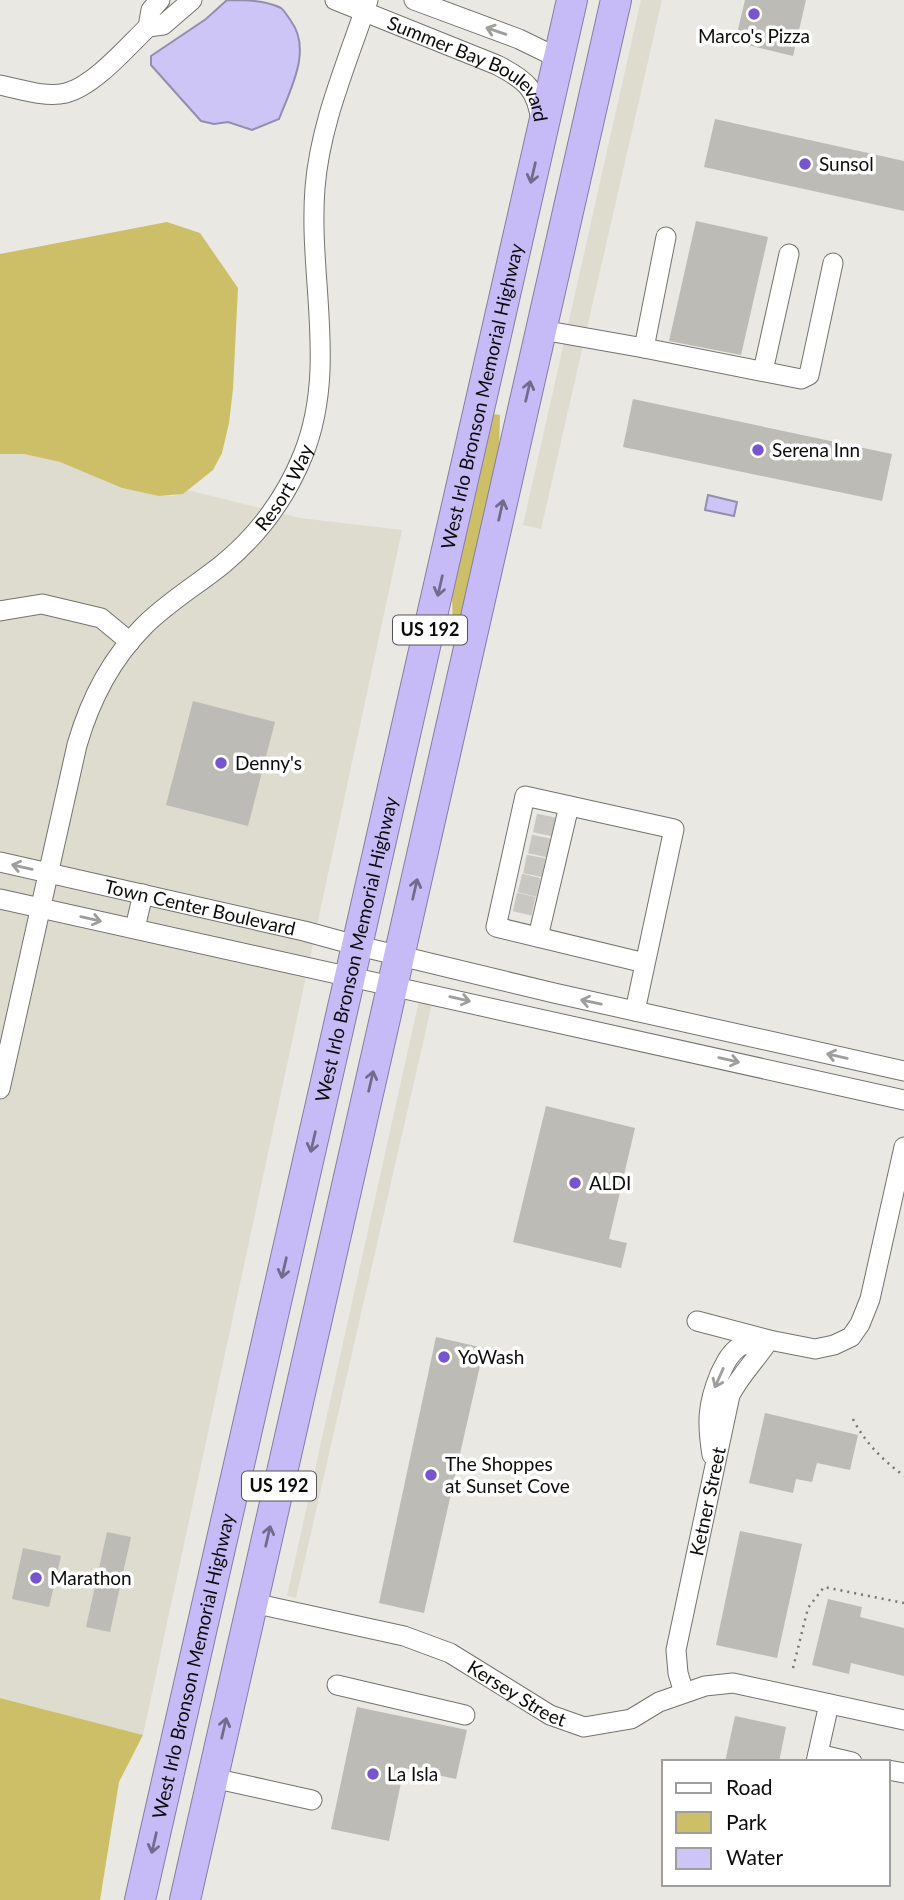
<svg xmlns="http://www.w3.org/2000/svg" width="904" height="1900" font-family="Lato,sans-serif">
<style>
.built{fill:#dedccf}
.green{fill:#cdbf68}
.water{fill:#cdc5f5;stroke:#938eae;stroke-width:2}
.building{fill:#bcbbb6}
.lines{fill:none;stroke-linecap:round;stroke-linejoin:round}
.minor-tunnel{stroke:#c8c7c2;stroke-width:19;stroke-dasharray:19 10;stroke-linecap:butt}
.minor-casing{stroke:#73736e;stroke-width:21}
.highway-casing{stroke:#857ea4;stroke-width:32}
.path{stroke:#777673;stroke-width:2.5;stroke-dasharray:2 5;stroke-linecap:butt}
.minor{stroke:#fff;stroke-width:19}
.highway{stroke:#c6bbf7;stroke-width:30}
.oneway{stroke:#9e9e9d}
.oneway2{stroke:#726c8c}
.poi-dot{fill:#7755ce;stroke:#fff;stroke-width:2.5}
.labels{text-anchor:middle;stroke-width:7;stroke-linejoin:round;paint-order:stroke}
.shield{fill:#fff;stroke:#555554;stroke-width:2}
.shield-label{font-size:18px;font-weight:bold;fill:#0c0c0a}
.poi-label{font-size:19px;fill:#0c0c0a;stroke:#fff;text-anchor:start}
.street-label{font-size:19px;fill:#0c0c0a;stroke:#fff}
</style>
<rect width="100%" height="100%" fill="#e9e8e3"/>
<g class="built">
<polygon points="641,0 662,0 541,529 523,525"/>
<polygon points="0,454 24,454 60,462 122,488 159,496 174,496 187,490 300,518 402,530 143,1735 0,1698"/>
<polygon points="420,996 433,999 296,1598 287,1596"/>
</g>
<g class="green">
<polygon points="167,222 200,233 238,288 233,389 229,423 222,453 213,470 183,494 159,496 122,488 60,462 24,454 0,454 0,254"/>
<polygon points="493,414 500,415 499,452 460,623 453,629 452,598"/>
<polygon points="0,1698 143,1735 119,1782 100,1900 0,1900"/>
</g>
<g class="water">
<path d="M227,0C244,0 265,0 281,8C284,10 288,17 291,21C312,50 291,88 279,119L252,130L228,122L214,124L201,121L151,65V56L206,19Z"/>
<polygon points="708,495 737,502 734,516 705,510"/>
</g>
<g class="building">
<polygon points="745,0 806,0 793,56 735,42"/>
<polygon points="715,119 904,161 904,211 704,167"/>
<polygon points="696,221 768,237 741,355 669,341"/>
<polygon points="633,399 892,454 882,501 623,447"/>
<polygon points="193,701 275,722 248,826 166,805"/>
<polygon points="546,1106 635,1128 609,1239 627,1243 621,1268 513,1242"/>
<polygon points="436,1337 484,1348 424,1613 379,1603"/>
<polygon points="765,1413 858,1435 850,1470 817,1463 812,1482 796,1479 793,1493 749,1483"/>
<polygon points="740,1531 802,1544 777,1658 716,1645"/>
<polygon points="107,1532 131,1537 110,1632 86,1627"/>
<polygon points="23,1548 61,1556 49,1607 12,1599"/>
<polygon points="828,1599 862,1607 860,1617 904,1628 904,1676 851,1663 849,1674 812,1665"/>
<polygon points="357,1707 467,1730 456,1779 404,1768 389,1841 331,1829"/>
<polygon points="735,1716 786,1727 779,1762 725,1762"/>
</g>
<g class="lines">
<g class="minor-tunnel">
<polyline points="535,823 554,827"/>
<polyline points="530,844 549,848"/>
<polyline points="525,864 546,868"/>
<polyline points="520,883 541,888"/>
<polyline points="515,902 537,907"/>
</g>
<g class="minor-casing">
<g id="minor">
<polyline points="160,0 151,10 148,27 163,25 192,0"/>
<path id="s1" d="M335,0L497,65C526,80 537,89 541,122"/>
<polyline points="414,0 519,39 558,58"/>
<path d="M0,85C20,89 45,98 66,93C94,86 127,47 148,27"/>
<polyline points="542,330 644,348 666,237"/>
<polyline points="644,348 801,379 809,375 833,263"/>
<polyline points="763,371 789,254"/>
<polyline points="0,611 42,604 101,618 130,642"/>
<path id="s2" d="M0,862L304,931L359,946L554,993L904,1071"/>
<path d="M0,899C302,964 603,1032 904,1100"/>
<polyline points="135,928 143,894"/>
<polyline points="538,937 569,806"/>
<polyline points="635,1011 674,829 525,796 496,927 645,963"/>
<path id="s3" d="M0,1089L77,745C90,700 111,659 144,626C168,602 197,585 223,564C258,535 286,497 303,455C338,369 308,277 315,188C320,123 348,61 368,0"/>
<polyline points="697,1321 769,1340 815,1349 834,1345 851,1337 860,1324 870,1299 904,1147"/>
<path d="M712,1455C707,1423 707,1405 720,1374C725,1364 729,1354 739,1347C747,1342 756,1341 765,1340"/>
<path id="s4" d="M253,1603L404,1636L450,1653L550,1715L584,1727L631,1719L659,1702L705,1686L733,1683L904,1720"/>
<polyline points="337,1685 465,1715"/>
<path id="s5" d="M684,1693L678,1673L676,1650L730,1395C741,1374 756,1360 769,1340"/>
<polyline points="818,1754 852,1762"/>
<polyline points="816,1762 829,1704"/>
<polyline points="888,1770 904,1773"/>
<polyline points="213,1778 312,1800"/>
</g>
</g>
<g class="highway-casing">
<g id="highway">
<path id="s6" d="M140,1900L572,0"/>
<polyline points="185,1900 616,0"/>
</g>
</g>
<g class="path">
<path d="M853,1419C865,1443 883,1460 904,1476"/>
<polyline points="793,1668 808,1608 824,1587 904,1603"/>
</g>
<use href="#minor" class="minor"/>
<use href="#highway" class="highway"/>
</g>
<defs><path id="oneway-shaft" d="M-6 0H5M1.5-3L5.5 0L1.5 3" fill="none" stroke-width="1.6" stroke-linecap="round" stroke-linejoin="round" transform="scale(1.75)"/></defs>
<g class="oneway">
<use href="#oneway-shaft" transform="translate(496 31) rotate(-161)"/>
<use href="#oneway-shaft" transform="translate(22 867) rotate(-167)"/>
<use href="#oneway-shaft" transform="translate(91 919) rotate(13)"/>
<use href="#oneway-shaft" transform="translate(460 999) rotate(13)"/>
<use href="#oneway-shaft" transform="translate(591 1002) rotate(-168)"/>
<use href="#oneway-shaft" transform="translate(837 1056) rotate(-167)"/>
<use href="#oneway-shaft" transform="translate(729 1060) rotate(13)"/>
<use href="#oneway-shaft" transform="translate(719 1378) rotate(114)"/>
</g>
<g class="oneway2">
<use href="#oneway-shaft" transform="translate(533 173) rotate(103)"/>
<use href="#oneway-shaft" transform="translate(528 391) rotate(-77)"/>
<use href="#oneway-shaft" transform="translate(501 510) rotate(-77)"/>
<use href="#oneway-shaft" transform="translate(440 586) rotate(103)"/>
<use href="#oneway-shaft" transform="translate(415 889) rotate(-77)"/>
<use href="#oneway-shaft" transform="translate(371 1081) rotate(-77)"/>
<use href="#oneway-shaft" transform="translate(313 1142) rotate(103)"/>
<use href="#oneway-shaft" transform="translate(284 1268) rotate(103)"/>
<use href="#oneway-shaft" transform="translate(268 1536) rotate(-77)"/>
<use href="#oneway-shaft" transform="translate(224 1728) rotate(-77)"/>
<use href="#oneway-shaft" transform="translate(154 1843) rotate(103)"/>
</g>
<g class="poi-dot">
<circle cx="754" cy="14" r="7"/>
<circle cx="805" cy="164" r="7"/>
<circle cx="758" cy="450" r="7"/>
<circle cx="221" cy="763" r="7"/>
<circle cx="575" cy="1183" r="7"/>
<circle cx="444" cy="1357" r="7"/>
<circle cx="431" cy="1475" r="7"/>
<circle cx="36" cy="1578" r="7"/>
<circle cx="373" cy="1774" r="7"/>
</g>
<g class="labels">
<g class="shield">
<rect x="393" y="615.5" width="74" height="29" rx="5"/>
<rect x="242" y="1471.5" width="74" height="29" rx="5"/>
</g>
<g class="shield-label">
<text x="430" y="636">US 192</text>
<text x="279" y="1492">US 192</text>
</g>
<g class="poi-label">
<text x="754" y="43" text-anchor="middle">Marco's Pizza</text>
<text x="819" y="171">Sunsol</text>
<text x="772" y="457">Serena Inn</text>
<text x="235" y="770">Denny's</text>
<text x="589" y="1190">ALDI</text>
<text x="458" y="1364">YoWash</text>
<text x="445" y="1471">The Shoppes<tspan x="445" dy="22">at Sunset Cove</tspan></text>
<text x="50" y="1585">Marathon</text>
<text x="387" y="1781">La Isla</text>
</g>
<g class="street-label">
<text dy="7" stroke="none"><textPath href="#s1" startOffset="154">Summer Bay Boulevard</textPath></text>
<text dy="7" stroke="none"><textPath href="#s6" startOffset="1542">West Irlo Bronson Memorial Highway</textPath></text>
<text dy="7" stroke="none"><textPath href="#s3" startOffset="690">Resort Way</textPath></text>
<text dy="7" stroke="none"><textPath href="#s2" startOffset="205">Town Center Boulevard</textPath></text>
<text dy="7" stroke="none"><textPath href="#s6" startOffset="975">West Irlo Bronson Memorial Highway</textPath></text>
<text dy="7" stroke="none"><textPath href="#s5" startOffset="196">Ketner Street</textPath></text>
<text dy="7" stroke="none"><textPath href="#s6" startOffset="240">West Irlo Bronson Memorial Highway</textPath></text>
<text dy="7" stroke="none"><textPath href="#s4" startOffset="282">Kersey Street</textPath></text>
</g>
</g>
<rect x="662" y="1760" width="228" height="126" fill="#ffffff" stroke="#9e9e9d" stroke-width="2"/>
<rect x="676" y="1783" width="35" height="10" fill="#ffffff" stroke="#9e9e9d" stroke-width="2"/>
<text x="726" y="1795" font-size="21" fill="#0c0c0a">Road</text>
<rect x="676" y="1812" width="35" height="21" fill="#cdbf68" stroke="#9e9e9d" stroke-width="2"/>
<text x="726" y="1830" font-size="21" fill="#0c0c0a">Park</text>
<rect x="676" y="1848" width="35" height="21" fill="#cdc5f5" stroke="#9e9e9d" stroke-width="2"/>
<text x="726" y="1865" font-size="21" fill="#0c0c0a">Water</text>
</svg>
